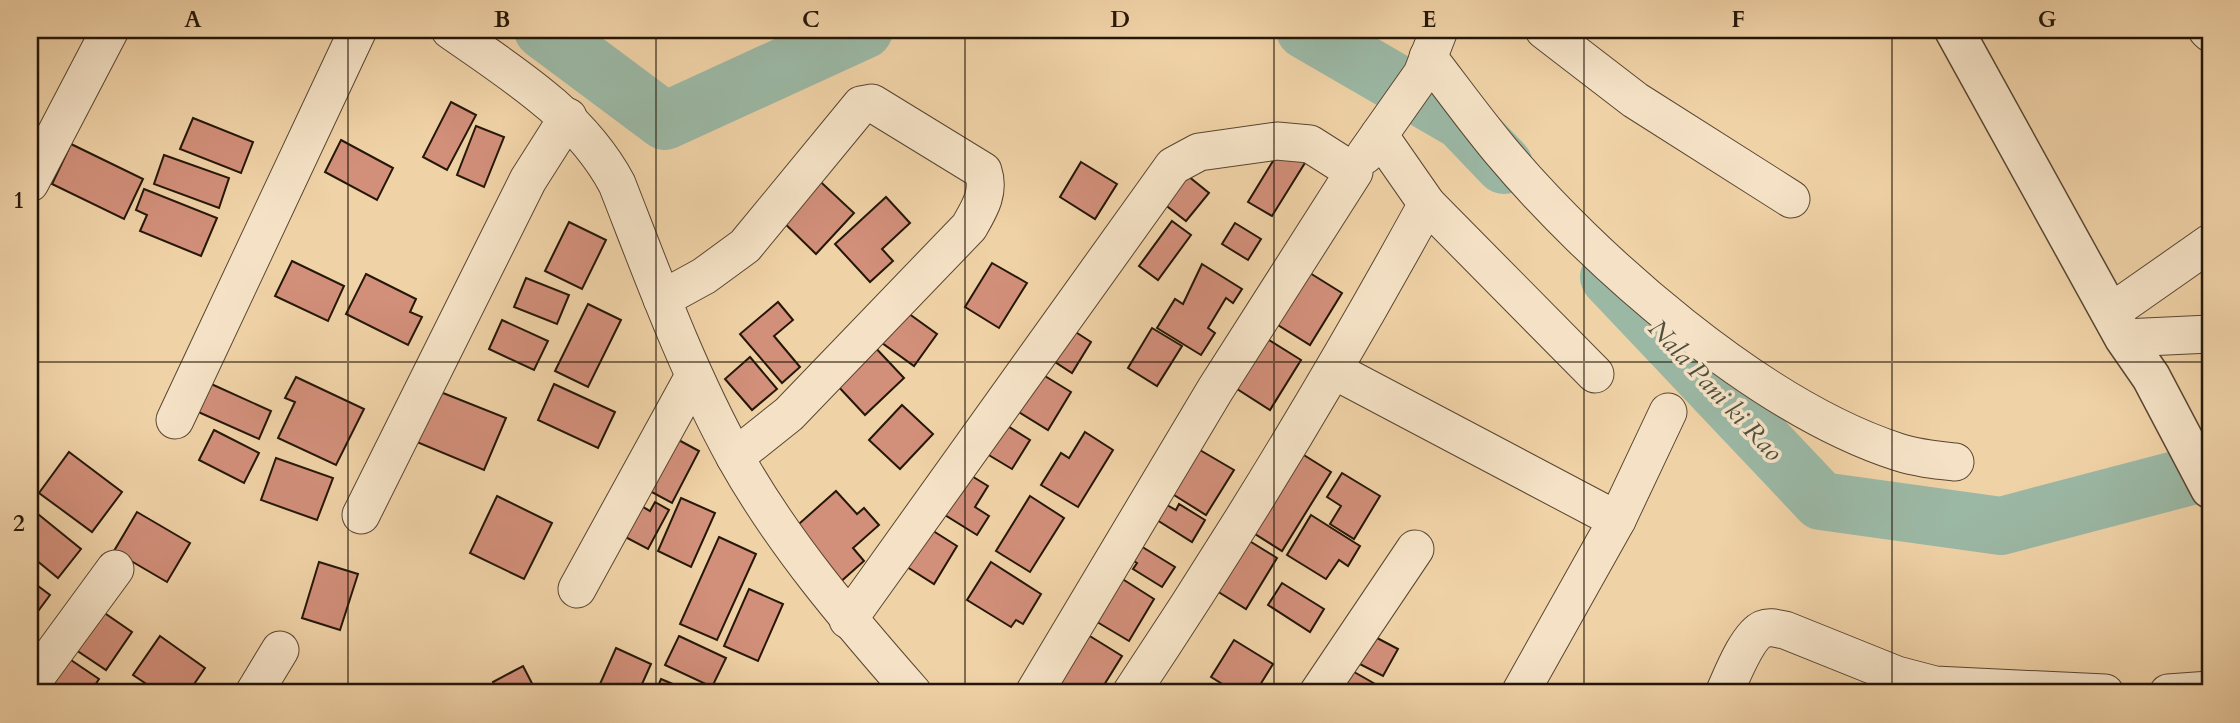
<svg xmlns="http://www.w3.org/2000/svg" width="2240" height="723" font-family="Cardo,serif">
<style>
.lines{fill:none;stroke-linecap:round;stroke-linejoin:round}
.river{stroke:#9bb8a5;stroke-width:58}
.building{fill:#d28f7a;stroke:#251708;stroke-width:2}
.minor-casing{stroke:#584630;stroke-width:39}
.tertiary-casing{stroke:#584630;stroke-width:41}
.minor{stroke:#f5e2c6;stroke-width:37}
.tertiary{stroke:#f5e2c6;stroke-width:38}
.grid{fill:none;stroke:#251708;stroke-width:2;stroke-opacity:0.55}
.labels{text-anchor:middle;stroke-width:7;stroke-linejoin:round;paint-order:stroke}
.water-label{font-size:26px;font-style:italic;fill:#4e4f3f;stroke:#f5e2c6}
.neatline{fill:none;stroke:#251708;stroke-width:2.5}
.grid-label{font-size:23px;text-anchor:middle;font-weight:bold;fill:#251708}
</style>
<rect width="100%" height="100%" fill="#f0d2a7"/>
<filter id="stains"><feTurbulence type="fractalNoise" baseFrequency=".00286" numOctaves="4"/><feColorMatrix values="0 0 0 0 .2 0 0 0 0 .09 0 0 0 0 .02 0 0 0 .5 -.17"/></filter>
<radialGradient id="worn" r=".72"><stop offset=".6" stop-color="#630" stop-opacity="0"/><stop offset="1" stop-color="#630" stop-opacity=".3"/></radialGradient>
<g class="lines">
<g class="river">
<polyline points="543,30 665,121 864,30"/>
<polyline points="1305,30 1462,121 1504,165"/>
<polyline points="1609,277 1821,501 2001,526 2210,471"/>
</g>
</g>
<g class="building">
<polygon points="451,102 476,115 447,170 423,157"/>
<polygon points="193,118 253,142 241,173 180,149"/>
<polygon points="476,126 504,137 484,187 457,175"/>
<polygon points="341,140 393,168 377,200 325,172"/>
<polygon points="1284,143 1308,158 1272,216 1248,202"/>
<polygon points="71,144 143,179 124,219 52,184"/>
<polygon points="164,155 229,178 219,208 154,184"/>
<polygon points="1167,159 1209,193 1186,221 1155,197"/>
<polygon points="1081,162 1117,184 1095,219 1060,197"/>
<polygon points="810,172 854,213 816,254 773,212"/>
<polygon points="144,189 217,218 201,256 140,231 147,215 136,210"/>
<polygon points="886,197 910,223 882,249 893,261 870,282 835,244"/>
<polygon points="1172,221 1191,235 1158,280 1139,266"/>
<polygon points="569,222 606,240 582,289 545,271"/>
<polygon points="1235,223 1261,239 1248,260 1222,244"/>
<polygon points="292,261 344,286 328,321 275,296"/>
<polygon points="992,263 1027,283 999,328 965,307"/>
<polygon points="1202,264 1242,289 1233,303 1226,298 1208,328 1215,333 1201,355 1157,328 1175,299 1183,304"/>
<polygon points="1297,265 1342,293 1310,345 1265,317"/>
<polygon points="366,274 416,299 410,312 422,317 408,345 346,314"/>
<polygon points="526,278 569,295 557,324 514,307"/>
<polygon points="778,302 793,320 774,336 800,367 782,383 740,334"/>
<polygon points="894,303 937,334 914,366 871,335"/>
<polygon points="588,304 621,320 588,387 555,371"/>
<polygon points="1054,318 1091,342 1072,373 1035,349"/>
<polygon points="502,320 548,341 534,370 489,349"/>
<polygon points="1152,328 1182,346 1157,386 1128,368"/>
<polygon points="1253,330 1301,360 1270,410 1223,380"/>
<polygon points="871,343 904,378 865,415 821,368"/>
<polygon points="750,357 777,389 752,410 725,379"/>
<polygon points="1022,362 1071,392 1048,430 999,400"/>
<polygon points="296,377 364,409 336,465 278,438 295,402 285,398"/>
<polygon points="209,383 271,411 259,439 196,411"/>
<polygon points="554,384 615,412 598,448 538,420"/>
<polygon points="433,389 506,418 484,470 412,440"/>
<polygon points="902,405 933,434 900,469 869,440"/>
<polygon points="990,415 1030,440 1012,469 972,445"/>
<polygon points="214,430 259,453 244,483 199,460"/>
<polygon points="662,431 699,451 672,503 635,483"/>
<polygon points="1085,432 1113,450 1078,507 1041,485 1061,453 1069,458"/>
<polygon points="1275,437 1331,472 1282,551 1228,517"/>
<polygon points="1193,446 1234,470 1206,515 1166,490"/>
<polygon points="69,452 122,492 92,532 39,493"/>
<polygon points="276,458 333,478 317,520 261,500"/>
<polygon points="957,467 988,486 975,507 989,516 977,535 932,507"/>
<polygon points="1342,473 1380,496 1354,539 1330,524 1341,506 1327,497"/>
<polygon points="836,491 857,514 864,508 879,525 853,548 864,561 838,584 791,531"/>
<polygon points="497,496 552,523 524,579 470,553"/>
<polygon points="1030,496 1064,518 1030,572 996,551"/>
<polygon points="681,498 715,513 691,567 658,551"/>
<polygon points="631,500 650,511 655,502 669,510 648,549 614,531"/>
<polygon points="1158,500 1176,510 1179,504 1205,520 1192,542 1149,515"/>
<polygon points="33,510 81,549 58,578 30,555 30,514"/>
<polygon points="137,512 190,543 167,582 114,551"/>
<polygon points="1311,515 1360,546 1348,566 1339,560 1326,579 1287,555"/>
<polygon points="919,522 957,546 934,584 896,560"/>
<polygon points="719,537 756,554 717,640 680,624"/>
<polygon points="1243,537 1277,558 1246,609 1212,588"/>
<polygon points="1131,540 1175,567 1162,587 1133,569 1137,563 1122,554"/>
<polygon points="319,562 358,574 340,630 302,618"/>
<polygon points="991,562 1041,594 1023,624 1016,620 1011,627 967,600"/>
<polygon points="1113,573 1154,599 1129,641 1087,616"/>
<polygon points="30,580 50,595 30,622"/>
<polygon points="1282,583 1324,609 1310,632 1268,605"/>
<polygon points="749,589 783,604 758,661 724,646"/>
<polygon points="90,603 132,632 106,670 64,642"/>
<polygon points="1072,625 1122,656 1099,693 1055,693"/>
<polygon points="1360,629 1398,649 1383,676 1346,657"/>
<polygon points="160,636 205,668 188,693 160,693 133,675"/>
<polygon points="679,636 726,658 712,687 665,665"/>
<polygon points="1234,640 1273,664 1255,693 1237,693 1211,677"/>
<polygon points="616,648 651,664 638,693 596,693"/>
<polygon points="62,654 99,679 90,693 51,693 40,686"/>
<polygon points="1340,664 1377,685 1372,693 1324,693"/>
<polygon points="523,666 537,693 499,693 493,682"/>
<polygon points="661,679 694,693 655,693"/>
</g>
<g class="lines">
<g class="minor-casing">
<g id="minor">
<path d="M450,30C513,74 580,115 617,184C653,276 687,370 735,457C783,543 848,619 913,693"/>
<polyline points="1544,30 1635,100 1791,199"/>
<polyline points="2207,30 2210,33"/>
<path d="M1428,57C1452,88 1475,120 1500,150C1593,261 1759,407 1898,452C1916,458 1936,460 1955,462"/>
<polyline points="1379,135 1427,204 1595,374"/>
<polyline points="1365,155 1422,74 1439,30"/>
<polyline points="30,183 110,30"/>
<path d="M662,299L704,276L745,246L861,105L872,103L983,171C990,192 980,208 969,227L789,414L735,457"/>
<polyline points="2110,313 2210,243"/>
<polyline points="2124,338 2210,334"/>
<polyline points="1335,371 1617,520 1668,412"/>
<polyline points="175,420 358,30"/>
<polyline points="361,515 528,180 568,117"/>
<polyline points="577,589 694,376"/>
<polyline points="848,620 1173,166 1199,152 1277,141 1310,144 1354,172 1215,390 1034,693"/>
<polyline points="30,685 115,569"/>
<polyline points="254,693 280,650"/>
<path d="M1131,693C1237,534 1335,372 1427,204"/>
<polyline points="1318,693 1415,549"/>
<polyline points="1520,693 1617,520"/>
<path d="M1724,693C1731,678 1747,636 1763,629C1770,626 1778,629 1785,630L1897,675L1935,685L2105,693"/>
<polyline points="2168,693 2210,690"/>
</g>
</g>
<g class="tertiary-casing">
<polyline id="tertiary" points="1954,30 2124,338 2151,377 2210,489"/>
</g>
<use href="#minor" class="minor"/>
<use href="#tertiary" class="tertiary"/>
</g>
<path class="grid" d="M348,30V693M656,30V693M965,30V693M1274,30V693M1584,30V693M1892,30V693M30,362H2210"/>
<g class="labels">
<g class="water-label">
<text transform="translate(1716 390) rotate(47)" y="9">Nala Pani ki Rao</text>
</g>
</g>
<rect width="2240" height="723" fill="none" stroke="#f0d2a7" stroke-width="77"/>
<rect x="38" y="38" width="2164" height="646" class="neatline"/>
<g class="grid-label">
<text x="193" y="27">A</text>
<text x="502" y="27">B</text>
<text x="811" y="27">C</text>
<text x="1120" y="27">D</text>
<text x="1429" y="27">E</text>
<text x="1738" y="27">F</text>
<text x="2047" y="27">G</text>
<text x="19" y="208">1</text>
<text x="19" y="531">2</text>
</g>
<rect width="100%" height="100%" filter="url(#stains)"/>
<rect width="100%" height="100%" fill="url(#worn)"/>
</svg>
